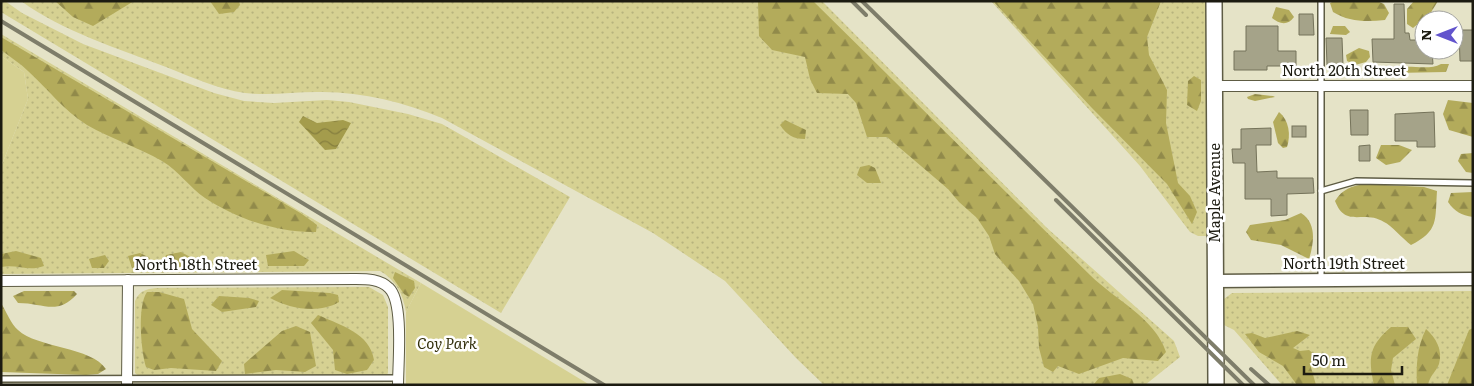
<svg xmlns="http://www.w3.org/2000/svg" width="1474" height="386" font-family="Literata,serif">
<style>
.grass{fill:url(#grass-dots)}
.forest{fill:url(#forest-firs)}
.green{fill:#d6d192}
.water{fill:url(#water-waves)}
.building{fill:#a5a389;stroke:#75735a}
.lines{fill:none;stroke-linecap:round;stroke-linejoin:round}
.service-casing{stroke:#5e5c44;stroke-width:8}
.minor-casing{stroke:#5e5c44;stroke-width:12}
.tertiary-casing{stroke:#5e5c44;stroke-width:15}
.secondary-casing{stroke:#5e5c44;stroke-width:18}
.service{stroke:#fff;stroke-width:5}
.minor{stroke:#fff;stroke-width:10}
.tertiary{stroke:#fff;stroke-width:12}
.secondary{stroke:#fff;stroke-width:15}
.rail{stroke:#7e7d6a;stroke-width:4}
.labels{text-anchor:middle;stroke-width:5;stroke-linejoin:round;paint-order:stroke}
.street-label{font-size:15px;fill:#1c1b11;stroke:#fff}
.park-label{font-size:15px;font-style:italic;fill:#33300c;stroke:#fff}
</style>
<defs>
<pattern id="grass-dots" width="8" height="8" patternUnits="userSpaceOnUse" patternTransform="scale(1.25)"><rect width="8" height="8" fill="#d6d192"/><path d="M2 2h.1M6 6h.1" fill="none" stroke="#b7b37d" stroke-width="1.8" stroke-linecap="round"/></pattern>
<pattern id="forest-firs" width="22" height="20" patternUnits="userSpaceOnUse" patternTransform="scale(1.25)"><rect width="22" height="20" fill="#b3ab5b"/><path d="M5 1l3.5 6h-7zM16 11l3.5 6h-7z" fill="#918a4a"/></pattern>
<pattern id="water-waves" width="16" height="10" patternUnits="userSpaceOnUse" patternTransform="scale(1.25)"><rect width="16" height="10" fill="#a49c4c"/><path d="M0 5q4-4 8 0t8 0" fill="none" stroke="#857e3e"/></pattern>
</defs>
<rect width="100%" height="100%" fill="#e5e3c7"/>
<g class="grass">
<polygon points="1,1 5,1 22,13 83,44 214,93 244,101 274,103 327,100 349,102 408,114 442,124 570,197 501,313 1,12"/>
<path d="M21,1H822L1047,228L1174,341L1180,357L1145,385H824L796,358L725,281L653,233L442,118C403,102 360,91 317,92C292,92 270,96 245,93C218,89 191,77 166,67C117,48 64,32 21,1Z"/>
<polygon points="991,1 1206,1 1207,236 1198,236 1190,232 1140,166"/>
<path d="M1,34L421,283L406,312C403,294 396,280 380,271L1,274V167L28,99L24,72L1,56Z"/>
<path d="M369,287L383,295L388,307V373L386,376L140,377L135,373V301C139,291 146,289 156,288Z"/>
<polygon points="1473,291 1473,385 1282,385 1234,330 1224,325 1224,299 1232,293"/>
</g>
<g class="forest">
<polygon points="55,1 134,1 93,26 73,17"/>
<polygon points="210,1 239,1 240,5 234,12 219,14"/>
<path d="M758,1H813C906,92 997,184 1090,275C1114,299 1155,318 1166,352L1158,361L1123,358L1079,374L1058,366L1053,372L1044,367L1039,348L1038,327L1033,304L1019,281L995,254L989,236L977,218L959,202L948,189L887,137H867L856,103L848,94L817,93L810,79L805,57L772,50L759,36Z"/>
<polygon points="993,1 1161,1 1147,37 1149,55 1167,90 1166,123 1178,183 1190,196 1197,212 1192,224 1167,184 1091,107"/>
<path d="M1334,1H1377L1384,4L1389,13L1385,20C1366,22 1349,22 1333,12L1330,3Z"/>
<polygon points="1414,1 1438,1 1430,14 1413,28 1407,24 1407,9"/>
<path d="M1276,7L1289,10L1294,17C1288,26 1279,24 1272,18Z"/>
<polygon points="1333,26 1345,26 1350,32 1346,35 1330,34"/>
<path d="M1,37L302,214L317,225L316,232C278,233 237,219 205,198C189,187 179,171 162,161C138,147 111,139 87,125C64,111 47,88 28,71C20,63 10,57 1,50Z"/>
<polygon points="1359,48 1369,51 1370,57 1366,62 1355,65 1347,61 1346,55"/>
<path d="M1441,64H1449L1446,72L1394,73L1390,70C1406,62 1426,72 1441,64Z"/>
<polygon points="1194,76 1201,80 1201,101 1197,111 1187,105 1188,81"/>
<polygon points="1255,94 1273,96 1275,97 1255,101 1248,99 1247,97"/>
<polygon points="1448,100 1473,103 1473,137 1449,130 1443,114"/>
<path d="M1279,112C1289,120 1291,135 1287,147L1283,148L1278,143L1273,122Z"/>
<path d="M785,120L806,130L805,139C793,139 787,135 780,125Z"/>
<polygon points="1381,145 1399,145 1412,150 1400,162 1386,165 1376,158"/>
<polygon points="1473,153 1473,173 1466,172 1458,161 1461,154"/>
<polygon points="869,165 875,168 881,183 867,183 857,175 860,167"/>
<path d="M1365,184L1424,187L1437,191C1435,220 1439,231 1411,245C1403,239 1391,225 1384,222C1363,209 1346,229 1335,201C1342,189 1352,186 1365,184Z"/>
<path d="M1473,192V217C1461,215 1455,212 1448,202L1451,193Z"/>
<path d="M1301,213C1317,223 1314,243 1309,259L1281,245L1251,240L1246,232L1250,225L1285,220Z"/>
<path d="M16,251L41,258L44,266C28,272 18,264 1,267V254Z"/>
<polygon points="294,251 309,260 304,266 268,266 266,255"/>
<polygon points="181,252 192,258 188,265 174,268 163,264 166,255"/>
<polygon points="140,253 150,258 145,268 132,268 128,256"/>
<polygon points="105,255 109,261 104,268 92,268 89,259"/>
<polygon points="395,272 414,281 415,288 409,297 404,294 393,278"/>
<path d="M282,290L330,293L338,295L339,302C319,314 290,309 270,298Z"/>
<path d="M24,291H74L77,294C57,316 44,303 18,303L13,296Z"/>
<path d="M147,292H159L184,299L192,329L222,361L216,371L171,368L154,370L146,367C141,351 137,306 147,292Z"/>
<polygon points="219,296 249,298 259,301 256,307 222,312 211,305"/>
<path d="M1,303C6,311 11,324 18,330C37,348 92,347 106,369L98,374L86,375L1,372Z"/>
<path d="M318,315C340,325 370,333 374,360L367,370L347,374L335,370L333,350L311,323Z"/>
<polygon points="296,326 310,332 316,366 305,372 276,370 245,374 244,364 282,331"/>
<path d="M1391,327H1408L1416,339L1393,358L1391,370L1395,385H1374C1368,357 1369,346 1391,327Z"/>
<polygon points="1473,328 1473,385 1447,385 1469,330"/>
<path d="M1426,329C1436,338 1443,350 1439,364C1436,372 1430,375 1428,385H1417C1416,365 1417,347 1426,329Z"/>
<polygon points="1297,331 1310,335 1293,348 1300,351 1309,350 1315,355 1314,361 1310,364 1316,385 1297,385 1283,366 1259,352 1245,334 1252,333 1265,338"/>
<polygon points="1120,374 1132,379 1134,385 1087,385 1094,384 1099,378"/>
</g>
<g class="green">
<polygon points="1,56 24,72 28,99 1,167"/>
<polygon points="421,283 590,385 406,385 406,312"/>
</g>
<polygon class="water" points="303,116 317,123 343,120 351,123 336,149 325,150 299,122"/>
<g class="building">
<polygon points="1394,4 1404,4 1405,33 1409,33 1410,40 1424,40 1424,50 1432,50 1433,64 1373,62 1372,39 1394,39"/>
<polygon points="1299,14 1313,14 1314,35 1299,35"/>
<polygon points="1246,26 1278,26 1278,51 1296,51 1296,66 1267,66 1267,70 1234,70 1234,51 1246,51"/>
<polygon points="1459,30 1473,30 1473,61 1460,61"/>
<polygon points="1326,38 1342,38 1343,65 1327,65"/>
<polygon points="1350,110 1368,110 1368,135 1351,135"/>
<polygon points="1434,112 1435,147 1417,147 1417,141 1395,141 1395,114"/>
<rect x="1292" y="126" width="14" height="11"/>
<polygon points="1271,128 1271,145 1256,145 1257,172 1277,171 1277,178 1313,178 1314,193 1287,194 1287,215 1271,216 1271,199 1245,199 1245,163 1233,163 1232,149 1241,149 1241,129"/>
<polygon points="1370,145 1370,161 1359,161 1359,146"/>
</g>
<g class="lines">
<g class="service-casing">
<g id="service">
<polyline points="1321,1 1321,280"/>
<polyline points="1321,191 1356,181 1473,183"/>
<polyline points="1,379 398,378"/>
</g>
</g>
<g class="minor-casing">
<g id="minor">
<polyline points="1215,86 1473,86"/>
<path d="M1,281L356,279C367,279 380,279 389,288C404,302 398,363 398,385"/>
<polyline points="127,385 128,280"/>
</g>
</g>
<g class="tertiary-casing">
<polyline id="tertiary" points="1216,281 1473,279"/>
</g>
<g class="secondary-casing">
<polyline id="secondary" points="1214,1 1216,385"/>
</g>
<use href="#service" class="service"/>
<use href="#minor" class="minor"/>
<use href="#tertiary" class="tertiary"/>
<use href="#secondary" class="secondary"/>
<g class="rail">
<polyline points="852,1 866,15"/>
<polyline points="862,1 1254,385"/>
<polyline points="1,21 604,385"/>
<polyline points="1056,200 1243,385"/>
<polyline points="1251,369 1269,385"/>
</g>
</g>
<g class="labels">
<g class="street-label">
<text x="1344" y="76">North 20th Street</text>
<text transform="translate(1215 193) rotate(-90)" y="5">Maple Avenue</text>
<text x="1344" y="269">North 19th Street</text>
<text x="196" y="270">North 18th Street</text>
</g>
<g class="park-label">
<text x="447" y="349">Coy Park</text>
</g>
</g>
<rect width="1474" height="386" fill="none" stroke="#1c1b11" stroke-width="5"/>
<g transform="translate(1439 35) rotate(270)"><circle r="24" fill="#ffffff" stroke="#a4a4a0"/>
<path d="M0-4L9 19L0 12L-9 19Z" fill="#6254cd"/>
<text y="-8" font-size="14" font-weight="bold" text-anchor="middle" fill="#1c1b11">N</text>
</g>
<path d="M1304 366v8h98v-8" fill="none" stroke="#1c1b11" stroke-width="2.5"/>
<text x="1312" y="366" font-size="15" fill="#1c1b11" stroke="#ffffff" stroke-width="4" paint-order="stroke">50 m</text>
</svg>
